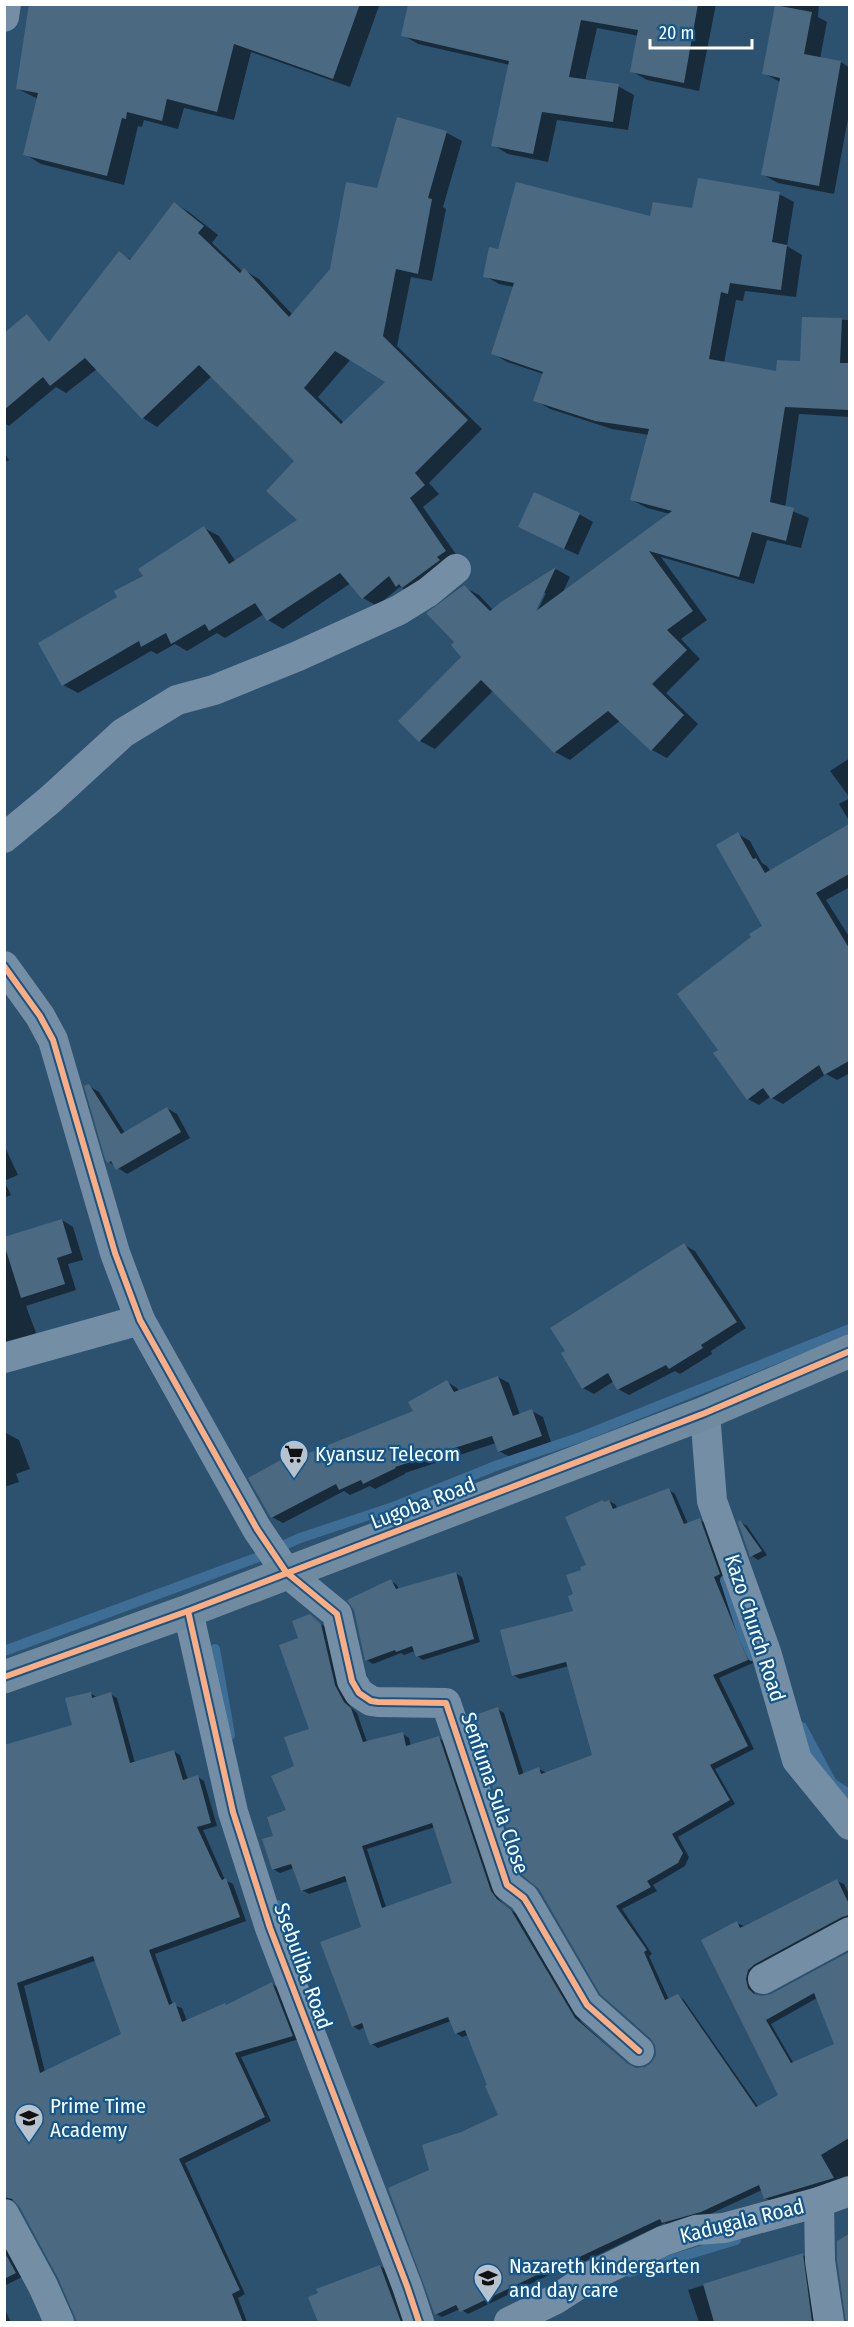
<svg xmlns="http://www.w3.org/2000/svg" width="854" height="2327" font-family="'Fira Sans Condensed',sans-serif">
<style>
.shadow{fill:#0007;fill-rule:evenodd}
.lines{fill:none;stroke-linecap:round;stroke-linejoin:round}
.stream{stroke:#3e6e95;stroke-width:10}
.building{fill:#4b6980;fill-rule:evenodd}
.street{stroke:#748fa5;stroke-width:30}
.secondary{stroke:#708ba0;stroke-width:33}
.cycleway-casing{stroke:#12568b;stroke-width:10}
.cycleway{stroke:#ffac80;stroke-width:6}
.labels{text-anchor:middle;stroke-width:4.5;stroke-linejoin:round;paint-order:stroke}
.poi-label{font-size:21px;fill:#fff;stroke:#12568b;text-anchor:start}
.street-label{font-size:21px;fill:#fff;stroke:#12568b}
</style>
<rect width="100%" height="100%" fill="#2d5270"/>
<g class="shadow">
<polygon points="231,4 379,6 350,87 251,52 234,120 184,108 178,129 144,120 142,127 138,126 124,185 41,164 25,154 38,99 18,89"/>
<polygon points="554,4 716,4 699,91 647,80 631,71 639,36 597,28 585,81 618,86 634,95 628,130 557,120 548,162 508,154 493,145 510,65 418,44 403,35"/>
<polygon points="777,4 819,4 818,17 827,22 820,59 841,62 850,68 850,108 834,194 778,183 762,174 780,82 763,73"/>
<path d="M398,118L447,133L462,141L443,207L446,209L432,281L411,277L397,346L482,429L429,483L439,494L423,507L460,560L412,594L400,587L377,606L363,598L351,583L283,629L268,620L264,614L225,638L217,633L187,651L175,644L157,654L151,651L78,693L63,685L119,598L204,528L219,536L236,562L300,520L296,461L212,376L157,427L143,418L97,369L66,393L56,387L9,426L4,423V377L43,352L119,253L132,260L175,204L189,212L218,235L212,243L243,272L244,270L259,279L293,315L331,270L378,190ZM351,359L388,382L344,423L318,397Z"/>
<path d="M779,194L794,202L787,246L802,255L796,297L745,291L743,301L736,300L724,363L778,373L801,363L803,319L850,320V417L799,414L785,508L809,518L801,548L767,540L754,584L661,557L707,620L681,639L700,659L666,693L698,724L667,758L652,750L621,720L570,760L555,752L494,690L435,749L420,741L463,658L456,642L464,587L479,595L493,610L556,569L570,577L562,594L670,514L647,508L632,500L649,435L612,429L550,409L535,400L543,374L507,362L492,353L514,287L499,284L485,276L500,251ZM543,593H546L534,618L532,617Z"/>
<polygon points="4,452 9,460 4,463"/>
<polygon points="579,514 593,522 578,555 519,527"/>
<polygon points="850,758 850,798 830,771"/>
<polygon points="850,798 850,822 839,804"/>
<polygon points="850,826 850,887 826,900 850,938 850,1073 837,1080 826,1074 783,1104 770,1097 759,1105 748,1099 720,1050 753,938 764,926 738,834 750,841 762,863 767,866 771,872"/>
<polygon points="89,1086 99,1092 125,1133 167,1108 177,1114 190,1138 127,1174 109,1162"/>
<polygon points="4,1145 18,1175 4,1181"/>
<polygon points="4,1181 11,1195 4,1198"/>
<polygon points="62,1220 73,1227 83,1260 68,1264 76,1290 26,1306 36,1333 4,1346 4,1239"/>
<polygon points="684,1245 695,1251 746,1328 711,1351 712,1354 680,1374 675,1371 629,1395 618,1389 614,1381 594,1394 583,1388"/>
<polygon points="498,1377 509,1383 520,1415 532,1411 543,1417 551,1442 510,1457 499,1451 496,1443 405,1473 405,1474 375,1489 370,1486 350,1495 344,1491 283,1523 272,1517 302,1450 310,1454 415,1412 447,1382 457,1388 460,1392"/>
<polygon points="4,1432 19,1440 30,1469 16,1474 19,1482 4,1487"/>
<path d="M669,1490L675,1494L688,1524L700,1520L706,1524L726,1578L720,1581L753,1663L719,1678L754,1749L715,1769L735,1804L678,1837L689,1857L685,1866L653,1885L657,1891L622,1909L652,1954L649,1956L669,2000L678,1996L684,2000L759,2108L780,2095L703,1940L737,1923L744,1926L837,1881L844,1884L850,1896V1920L752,1982L754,1993L758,1997L772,1996L850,1954V2178L772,2202L765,2198L762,2190L708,2215L669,2226L665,2223L581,2263L578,2261L468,2314L460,2309L442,2317L436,2314L430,2171L462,2133L500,2115L468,2035L462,2037L456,2033L451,2021L378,2048L372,2044L365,2027L359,2030L353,2026L363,1928L348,1881L309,1894L302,1890L294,1868L280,1873L273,1869L274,1837L288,1811L295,1767L311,1730L300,1638L310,1616L328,1629L341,1690L351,1707L357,1713L367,1742L403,1734L409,1738L411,1746L439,1738L445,1742L497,1896L503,1904L518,1915L582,2023L633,2069H644L653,2063L657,2054V2046L540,1888L498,1709L504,1713L524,1775L539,1769L547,1773L594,1756L569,1666L520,1679L513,1675L575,1612V1595L583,1571L588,1566L605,1503L609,1501L616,1505L617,1509ZM435,1827L454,1884L386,1907L367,1849ZM817,1998L836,2045L794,2064L771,2024Z"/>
<polygon points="740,1522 747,1526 767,1555 758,1560 752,1556"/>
<polygon points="455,1573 462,1577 480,1642 423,1660 417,1656 415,1651 404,1655 401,1653 373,1664 367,1660 391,1581 397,1585 399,1589"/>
<path d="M90,1693L98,1698L110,1694L117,1698L135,1763L173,1751L180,1755L188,1780L198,1777L204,1781L217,1826L203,1830L225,1880L233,1884L246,1921L155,1954L173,2005L182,2008L187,2021L227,2006L272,1984L279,1988L299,2039L241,2057L271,2121L185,2163L245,2294L238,2298L247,2322H79L60,2277L20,2205L13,2200L4,2202V1746L74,1726ZM97,1960L123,2035L45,2072L24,1986Z"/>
<polygon points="850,2236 850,2322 847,2322 838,2241"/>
<polygon points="4,2244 22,2277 4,2286"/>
<polygon points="802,2255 809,2258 817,2322 699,2322 688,2290"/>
<polygon points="380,2266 387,2270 406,2322 328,2322 318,2290"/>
<polygon points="4,2308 11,2322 4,2322"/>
</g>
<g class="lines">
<g class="stream">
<polyline points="725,1580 742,1633 752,1656"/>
<polyline points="215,1649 230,1735"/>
<polyline points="4,1651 256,1558 300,1538 396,1506 498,1465 581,1437 850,1329"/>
<polyline points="802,1727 832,1783 850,1795"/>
<polyline points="278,1905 294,1950"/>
<polyline points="630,2272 736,2240"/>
</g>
</g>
<g class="building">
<polygon points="29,4 360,4 333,79 234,44 217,112 167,99 162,121 127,112 126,119 122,118 107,176 23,155 38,93 16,89"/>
<polygon points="408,4 698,4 684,83 630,72 638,30 581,20 569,77 619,84 613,122 542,112 533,154 491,146 509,61 401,36"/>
<polygon points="775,5 812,12 804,54 841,61 819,186 761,175 780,78 762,74"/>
<path d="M397,117L447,131L428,198L432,199L418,274L396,269L383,336L468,420L415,473L425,485L410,498L446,551L437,557L440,560L402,588L399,584L396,587L389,576L362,599L340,573L267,621L255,603L209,631L205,624L171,644L166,633L141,647L139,641L62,686L38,643L117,597L114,591L143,576L138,569L204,526L229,564L297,520L266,491L294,461L199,365L142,419L85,358L50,386L43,377L4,410V333L27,314L49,342L119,251L130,260L174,202L204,226L198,233L240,273L244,268L289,317L330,269L346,182L377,188ZM335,351L385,382L341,424L304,388Z"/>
<polygon points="698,178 780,192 772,242 787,245 781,290 730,283 728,294 721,292 709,359 776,371 777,360 800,361 802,317 842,318 840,363 849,363 849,410 785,407 770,502 794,508 786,541 752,532 739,577 649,551 693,611 667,630 687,650 652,684 684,715 651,751 608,711 554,753 481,680 419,742 398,721 461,657 451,645 454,642 426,613 464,585 490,611 501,602 556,567 536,611 672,511 630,500 649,429 595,421 533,401 543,372 491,354 514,283 483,277 489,247 498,249 516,182 650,216 653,202 692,208"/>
<polygon points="534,492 580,513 564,549 518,527"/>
<polygon points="849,824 849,874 816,893 849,948 849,1061 824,1075 819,1065 771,1099 763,1088 747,1100 713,1053 718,1050 677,994 751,937 749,934 762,926 716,845 738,832 753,859 756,858 765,873"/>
<polygon points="89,1084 121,1134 167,1107 181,1132 116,1170 111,1161 108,1163 105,1159 84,1086"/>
<polygon points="62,1219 72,1253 57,1258 65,1284 21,1298 4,1244 4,1237"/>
<polygon points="684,1243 737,1322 701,1345 703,1348 669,1369 666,1365 617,1390 608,1373 582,1389 561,1353 565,1351 550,1328"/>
<polygon points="498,1376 513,1416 532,1409 542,1436 498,1452 492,1436 395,1467 396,1468 363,1484 361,1480 339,1490 336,1484 271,1518 248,1478 302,1448 306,1454 413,1411 408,1402 447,1380 454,1392"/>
<path d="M669,1488L684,1524L700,1518L720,1574L714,1577L748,1660L713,1675L748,1746L710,1765L730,1800L672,1834L683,1853L678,1863L647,1881L651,1887L616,1906L647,1950L644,1952L665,2000L678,1994L756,2107L778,2095L701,1940L737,1921L740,1928L837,1879L849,1904V1915L842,1917L755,1964L748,1970L746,1979L748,1988L754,1994L762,1996L771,1994L849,1952V2138L821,2155L834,2178L764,2199L759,2185L701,2212L662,2223L660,2219L573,2260L572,2258L460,2312L456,2305L435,2315L388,2188L429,2170L422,2145L461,2132L498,2115L485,2086L487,2085L465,2030L455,2034L448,2017L370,2045L362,2023L352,2027L320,1942L361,1927L345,1876L301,1891L291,1864L272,1870L262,1839L273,1836L267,1817L286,1810L271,1776L294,1766L284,1737L309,1729L279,1645L298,1638L292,1621L310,1614L321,1624L335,1685L344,1702L351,1708L363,1742L403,1732L406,1746L439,1736L491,1891L497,1899L511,1910L575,2018L628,2064L636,2068L645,2067L651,2063L656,2055L655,2045L650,2038L600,1994L539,1889L522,1875L469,1717L498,1707L519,1775L539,1767L541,1774L592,1755L566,1662L512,1676L500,1630L573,1611L568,1596L573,1594L566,1575L581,1570L580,1567L586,1565L565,1517L603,1500L604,1502L609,1500L613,1509ZM432,1823L452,1883L382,1908L362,1846ZM814,1993L834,2044L791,2063L766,2020Z"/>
<polygon points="740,1520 762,1551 750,1557 738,1522"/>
<polygon points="456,1572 474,1639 416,1657 412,1646 396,1652 395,1650 365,1661 354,1610 347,1600 391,1579 396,1589"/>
<path d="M91,1692L92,1698L111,1692L130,1763L174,1750L183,1780L198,1775L211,1823L197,1827L220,1877L222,1880L226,1878L240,1917L149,1950L169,2005L175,2002L182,2022L225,2003L226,2005L272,1982L293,2036L235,2053L265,2117L179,2159L240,2290L232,2294L243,2322H77L58,2278L19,2206L12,2199L4,2197V1745L72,1725L65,1698ZM93,1956L121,2034L40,2073L17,1983Z"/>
<polygon points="849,2234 849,2322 846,2322 837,2260 837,2241"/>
<polygon points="4,2251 16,2273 4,2279"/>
<polygon points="803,2253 812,2322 714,2322 703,2284"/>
<polygon points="380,2265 401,2322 318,2322 308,2297 318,2293 316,2289"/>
</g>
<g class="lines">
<g class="street">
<polyline points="4,17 6,4"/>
<polyline points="4,838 51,799 123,733 177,700 214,690 298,656 399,610 428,592 456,569"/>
<polyline points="4,966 40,1016 53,1040 115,1253 140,1320 257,1529 286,1572 337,1614 352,1681 359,1693 371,1701 378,1702 446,1703 507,1885 524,1898 529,1906 587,2005 639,2051"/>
<polyline points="4,1358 140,1320"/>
<polyline points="705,1413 712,1501 766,1652 797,1760 850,1825"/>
<polyline points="188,1611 233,1812 270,1928 407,2286 419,2322"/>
<polyline points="763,1979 850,1932"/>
<polyline points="819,2202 820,2261 829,2322"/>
<polyline points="4,2214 43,2286 59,2322"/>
<polyline points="509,2322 556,2299 590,2277 663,2241 696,2230 724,2228 819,2202 850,2191"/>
</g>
<polyline class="secondary" points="4,1677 188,1611 705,1413 850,1351"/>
<g class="cycleway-casing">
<g id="cycleway">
<polyline points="4,966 40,1016 53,1040 115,1253 140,1320 257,1529 286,1572 337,1614 352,1681 359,1693 371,1701 378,1702 446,1703 507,1885 524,1898 529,1906 587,2005 639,2051"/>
<polyline points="188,1611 233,1812 270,1928 407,2286 419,2322"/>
<polyline points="4,1677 188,1611 705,1413 850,1351"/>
</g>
</g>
<use href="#cycleway" class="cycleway"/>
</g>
<defs>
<g id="supermarket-pin" transform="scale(1.5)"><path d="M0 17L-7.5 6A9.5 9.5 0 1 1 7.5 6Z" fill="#b6c2cd" stroke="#12568b"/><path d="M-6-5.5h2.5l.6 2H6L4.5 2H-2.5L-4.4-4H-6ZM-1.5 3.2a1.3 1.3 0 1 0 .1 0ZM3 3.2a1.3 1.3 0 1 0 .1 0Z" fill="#111"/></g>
<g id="school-pin" transform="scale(1.5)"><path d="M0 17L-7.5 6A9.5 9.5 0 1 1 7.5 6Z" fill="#b6c2cd" stroke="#12568b"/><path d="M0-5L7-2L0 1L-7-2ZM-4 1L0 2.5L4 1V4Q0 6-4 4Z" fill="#111"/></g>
</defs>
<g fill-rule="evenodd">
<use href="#supermarket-pin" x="294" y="1454"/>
<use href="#school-pin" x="29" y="2118"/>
<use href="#school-pin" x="488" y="2278"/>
</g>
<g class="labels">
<g class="poi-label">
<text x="315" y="1461">Kyansuz Telecom</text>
<text x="50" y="2113">Prime Time<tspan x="50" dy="24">Academy</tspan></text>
<text x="509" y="2273">Nazareth kindergarten<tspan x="509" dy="24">and day care</tspan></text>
</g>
<g class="street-label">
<text transform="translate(423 1503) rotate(-21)" y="7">Lugoba Road</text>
<text transform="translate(755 1628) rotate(72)" y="7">Kazo Church Road</text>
<text transform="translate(495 1793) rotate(71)" y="7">Senfuma Sula Close</text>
<text transform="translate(303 1966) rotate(70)" y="7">Ssebuliba Road</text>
<text transform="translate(742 2221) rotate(-14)" y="7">Kadugala Road</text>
</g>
</g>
<rect width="854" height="2327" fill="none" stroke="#ffffff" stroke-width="12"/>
<path d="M650 39v9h102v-9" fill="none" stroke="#ffffff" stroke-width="3"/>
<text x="659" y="39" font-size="18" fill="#ffffff" stroke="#12568b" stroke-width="4.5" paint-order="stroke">20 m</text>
</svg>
